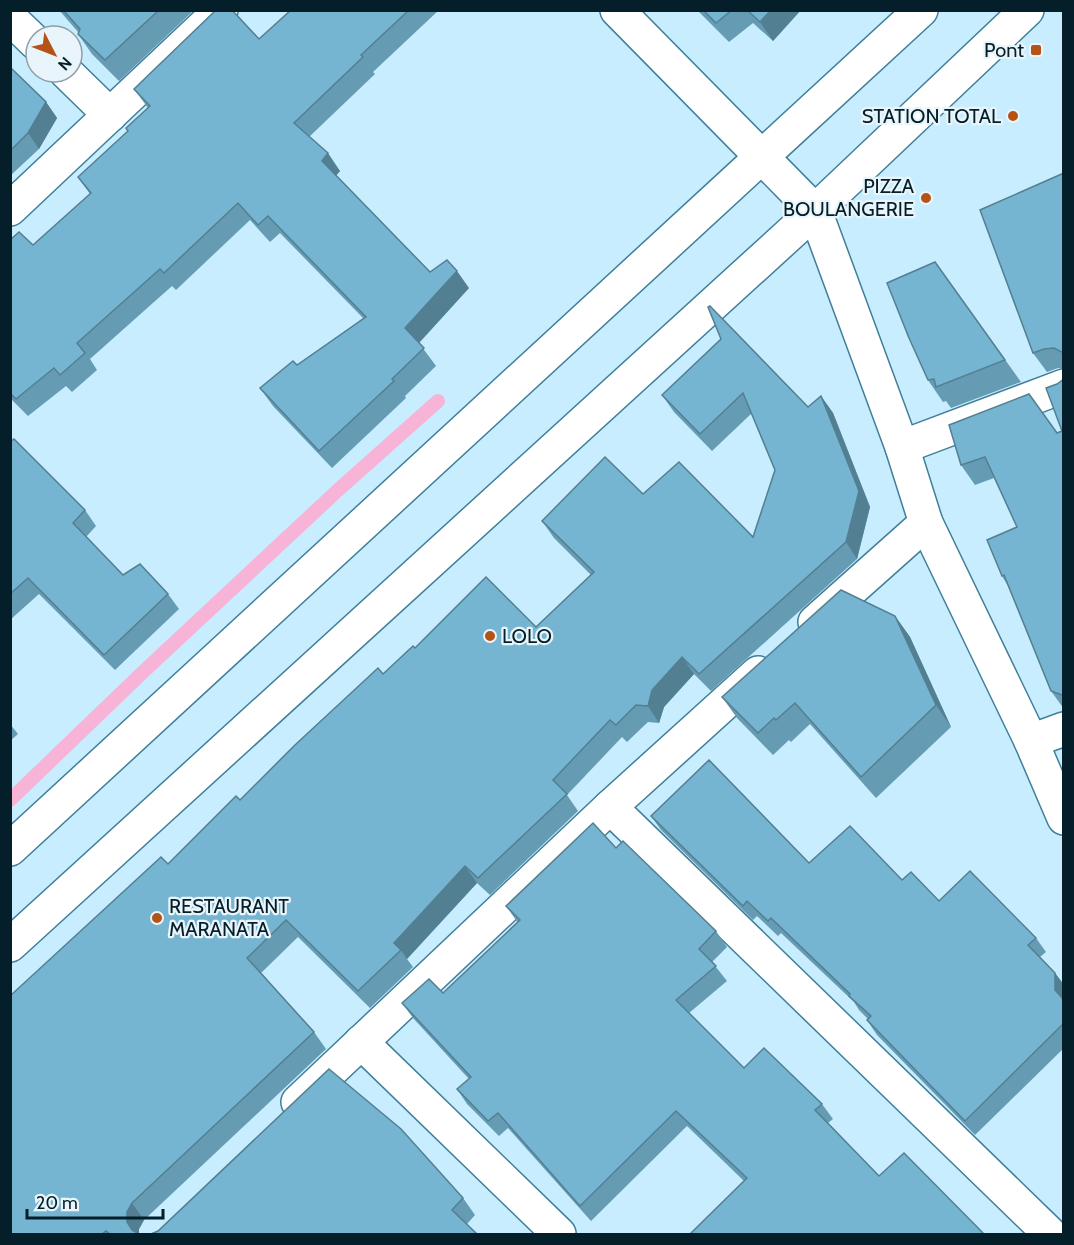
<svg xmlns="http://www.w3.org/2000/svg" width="1074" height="1245" font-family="Cabin,sans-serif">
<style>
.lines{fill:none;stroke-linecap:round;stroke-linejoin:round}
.stream{stroke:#f7b4d7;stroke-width:14}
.minor-casing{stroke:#407f99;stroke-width:36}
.major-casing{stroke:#407f99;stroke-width:36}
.minor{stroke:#fff;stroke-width:33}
.major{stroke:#fff;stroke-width:33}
.wall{fill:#659cb4}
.shaded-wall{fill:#537f92}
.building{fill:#76b5d1;stroke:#537f92;stroke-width:1.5}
.poi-dot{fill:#b55316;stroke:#e9f5fb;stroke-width:2}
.labels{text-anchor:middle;stroke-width:4.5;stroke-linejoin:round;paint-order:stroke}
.poi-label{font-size:20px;fill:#041f29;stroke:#e9f5fb;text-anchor:end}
</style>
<rect width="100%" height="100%" fill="#c7edfe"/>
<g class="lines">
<polyline class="stream" points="10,800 143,672 337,491 438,401"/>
<g class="minor-casing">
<g id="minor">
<polyline points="617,10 815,211 902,447 926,523 1031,741 1064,818"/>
<polyline points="10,18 36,43"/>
<polyline points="66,72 110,115"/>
<polyline points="10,209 221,10"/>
<polyline points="902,447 1064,386"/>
<polyline points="815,622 926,523"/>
<polyline points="1031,741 1064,729"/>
<polyline points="610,807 1050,1234"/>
<polyline points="361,1042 559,1234"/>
<polyline points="298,1102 610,807 758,673"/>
</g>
</g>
<g class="major-casing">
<g id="major">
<polyline points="10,849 921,10"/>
<polyline points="10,945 815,211 1027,10"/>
</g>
</g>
<use href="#minor" class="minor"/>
<use href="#major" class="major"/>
</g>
<g class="wall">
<polygon points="59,10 194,10 119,81 92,54 78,34 78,32"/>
<polygon points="291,10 439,10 373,72 375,74 309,137 340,171 336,175 430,272 469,288 419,343 436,366 405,396 406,398 332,468 273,406 260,388 297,365 363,318 280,233 270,242 250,220 176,290 172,286 90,359 97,370 72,392 66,386 28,416 10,398 10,240 33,245 90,194 78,177 128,131 148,108 134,89 259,39"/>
<polygon points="697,10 801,10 773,41 753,23 729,42"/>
<polygon points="10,71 46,102 57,118 39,149 10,176"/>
<polygon points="1064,173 1064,368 1058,368 1047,372 1033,353"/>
<polygon points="935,262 1021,382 951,408 946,401 943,402 928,380"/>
<polygon points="721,339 808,407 821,396 833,413 870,507 857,559 711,691 694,674 664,707 659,723 648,722 627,742 622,737 567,795 578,811 490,895 477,883 407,959 413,967 370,1008 298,937 261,973 314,1032 326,1049 144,1220 139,1229 139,1234 10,1234 168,864 383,674 415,648 536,627 591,575 554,538 542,521 643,494 753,537 775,470 752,413 712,451 674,412 662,395"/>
<polygon points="1064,379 1064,709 1051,691 1008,586 1002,576 1017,527 994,478 975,485 961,465 1057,433 1062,431 1057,384"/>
<polygon points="10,442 85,510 96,526 86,537 123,575 168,594 179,609 115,670 39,594 10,620"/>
<polygon points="895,616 910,637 951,727 876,798 810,724 791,742 789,740 773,755 737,718 722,697"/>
<polygon points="10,724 18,734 10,741"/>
<polygon points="651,816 809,863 902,880 939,901 1036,938 1046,952 1040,957 1055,973 1064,985 1064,1048 975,1135 877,1035 867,1020 868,1019 859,1010 854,1002 781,933 778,936 757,916 753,920 661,830"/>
<polygon points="616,848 716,931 727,947 712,962 727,981 689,1013 744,1068 822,1104 833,1119 828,1123 879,1176 984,1234 744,1181 687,1126 591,1221 508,1128 499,1136 467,1104 457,1089 469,1079 413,1018 402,1003 443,993 518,923 506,906"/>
<polygon points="463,1198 475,1215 467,1224 151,1234"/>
</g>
<g class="shaded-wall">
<polygon points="771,10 801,10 773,41 760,22"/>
<polygon points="46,102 57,118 39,149 28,133"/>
<polygon points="328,153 340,171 334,178 322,161"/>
<polygon points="457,271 469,288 417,345 405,328"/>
<polygon points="821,396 833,413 870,507 857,559 846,542"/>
<polygon points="895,616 910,637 951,727 936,705"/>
<polygon points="682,657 694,674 664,707 659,723 648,706 652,690"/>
<polygon points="465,866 477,883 407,959 401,950 394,943"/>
<polygon points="1055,973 1064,985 1064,1002 1055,990"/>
<polygon points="132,1203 144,1220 139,1229 139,1234 135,1234 127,1222 127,1212"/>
</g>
<g class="building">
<polygon points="63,10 159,10 105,60 78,34 80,29"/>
<polygon points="216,10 232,10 259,39 291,10 409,10 361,55 363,57 294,123 328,153 322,161 430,272 447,260 457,271 405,328 424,348 392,379 394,381 319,451 260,388 293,361 297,365 366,317 268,216 258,225 238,203 164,273 160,269 77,343 85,353 60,375 54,368 16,399 10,393 10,240 19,232 33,245 91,193 78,177 128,131 126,128 150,106 134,89"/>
<polygon points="703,10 732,10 716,23"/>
<polygon points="747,10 771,10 760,22"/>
<polygon points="12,69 46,102 28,133 10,151 10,71"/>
<polygon points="1064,173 1064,354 1062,352 1054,348 1044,349 1033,353 980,210"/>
<polygon points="935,262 1005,360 936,387 934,379 928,380 909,338 887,283"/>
<polygon points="710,306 808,407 821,396 859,491 846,542 699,674 682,657 652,690 648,706 636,705 616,725 610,720 553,780 567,794 478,878 465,866 394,943 401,950 358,991 286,920 247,958 314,1032 132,1203 127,1212 127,1222 132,1230 139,1234 110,1234 106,1231 102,1234 10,1234 10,996 161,857 168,864 236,796 240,800 295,745 378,668 383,674 413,646 415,648 486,577 536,627 594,572 542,521 605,457 643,494 679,462 753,537 775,470 743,393 700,434 662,395 721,339 708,307"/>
<polygon points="1064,379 1064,697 1062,695 1051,691 1004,575 1002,576 987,540 1017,527 985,457 961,465 949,425 1029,394 1057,433 1062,431 1046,388 1057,384"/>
<polygon points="14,439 85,510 73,523 123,575 140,564 168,594 104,655 28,578 10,594 10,442"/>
<polygon points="841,590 895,616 936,705 861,777 795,703 776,720 774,718 758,733 722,697"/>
<polygon points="709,760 809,863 850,826 902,880 911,872 939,901 970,871 1036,938 1028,945 1055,973 1055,990 1064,1000 1064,1023 965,1121 867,1020 871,1016 849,996 850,994 771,918 768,921 747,901 743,906 651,816"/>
<polygon points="593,823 616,848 623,841 716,931 699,949 716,966 676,1000 744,1068 764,1048 822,1104 815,1110 879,1176 904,1153 984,1234 690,1234 747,1178 676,1111 580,1206 498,1113 488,1121 457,1089 471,1077 402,1003 429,979 443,993 520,920 506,906"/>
<polygon points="329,1069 401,1129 463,1198 452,1210 477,1234 151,1234 158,1231"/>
</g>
<g class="poi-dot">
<rect x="1030" y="44" width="12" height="12" rx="3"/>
<circle cx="1013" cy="116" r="6"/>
<circle cx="926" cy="198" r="6"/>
<circle cx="490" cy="636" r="6"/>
<circle cx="157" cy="918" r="6"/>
</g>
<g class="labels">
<g class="poi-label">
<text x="1024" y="57">Pont</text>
<text x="1001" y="123">STATION TOTAL</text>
<text x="914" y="193">PIZZA<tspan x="914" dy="23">BOULANGERIE</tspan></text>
<text x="502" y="643" text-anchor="start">LOLO</text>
<text x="169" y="913" text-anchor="start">RESTAURANT<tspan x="169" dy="23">MARANATA</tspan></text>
</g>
</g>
<rect width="1074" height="1245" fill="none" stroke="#041f29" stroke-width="24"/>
<g transform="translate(54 54) rotate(132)"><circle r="28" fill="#e9f5fb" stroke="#8d9fa7" stroke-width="1.5"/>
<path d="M0-4.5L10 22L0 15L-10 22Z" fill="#b55316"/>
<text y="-9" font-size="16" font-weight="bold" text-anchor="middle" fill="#041f29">N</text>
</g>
<path d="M27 1209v9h136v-9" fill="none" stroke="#041f29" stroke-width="3"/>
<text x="36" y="1209" font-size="18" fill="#041f29" stroke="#e9f5fb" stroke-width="4.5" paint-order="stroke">20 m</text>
</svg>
